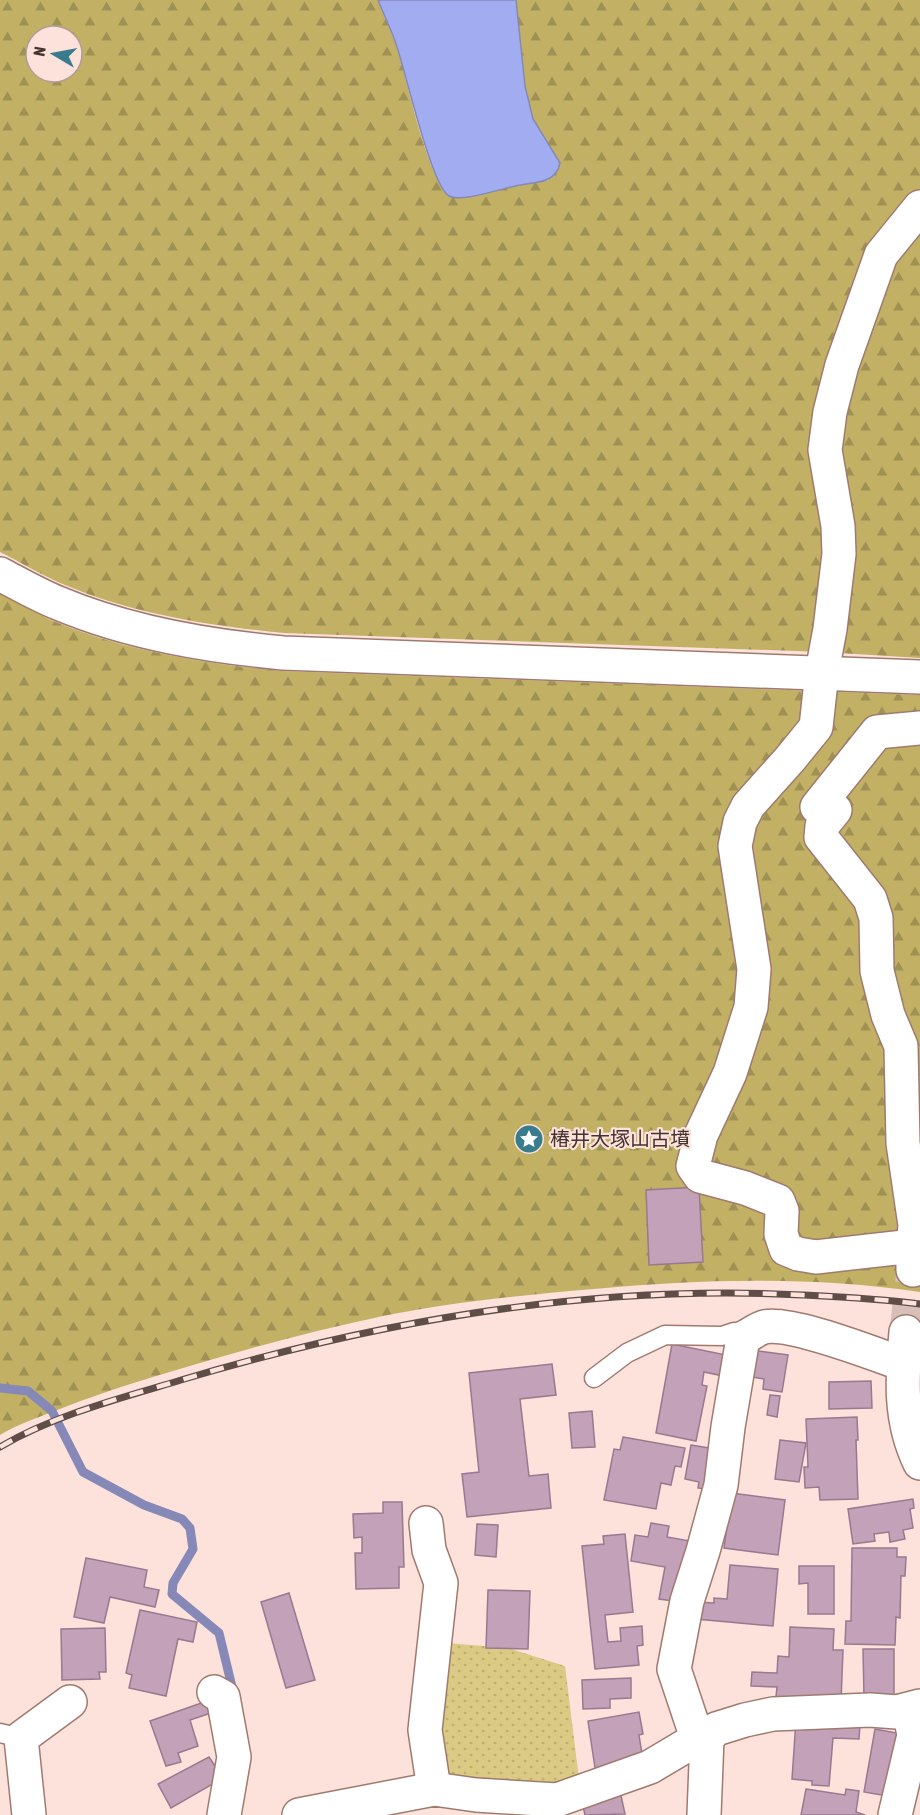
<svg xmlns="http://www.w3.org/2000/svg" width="920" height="1815" font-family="'Asap Condensed','Noto Sans JP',sans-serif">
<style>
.grass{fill:url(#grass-dots)}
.forest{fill:url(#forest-firs);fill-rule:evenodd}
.water{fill:#a2adf1;stroke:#8688b7;stroke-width:1.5}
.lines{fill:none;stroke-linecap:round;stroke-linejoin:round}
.stream{stroke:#8688b7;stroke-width:9}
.building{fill:#c2a1b9;stroke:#997990;stroke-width:1.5}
.street-tunnel{stroke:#d7bfb8;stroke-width:33;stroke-dasharray:33 16;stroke-linecap:butt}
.lane-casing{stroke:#a17a6f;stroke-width:21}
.street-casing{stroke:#a17a6f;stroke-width:36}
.lane{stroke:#fff;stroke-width:18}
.street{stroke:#fff;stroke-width:33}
.rail-casing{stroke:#5f4d48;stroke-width:7}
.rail{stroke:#fce2da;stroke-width:4.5;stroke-dasharray:14;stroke-linecap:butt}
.labels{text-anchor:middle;stroke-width:4.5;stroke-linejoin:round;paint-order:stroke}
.poi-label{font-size:20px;fill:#44332f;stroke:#fce2da;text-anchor:start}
</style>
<defs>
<pattern id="grass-dots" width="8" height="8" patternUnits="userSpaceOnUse" patternTransform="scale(1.5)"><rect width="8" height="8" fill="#dbca83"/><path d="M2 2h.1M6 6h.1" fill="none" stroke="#bdae71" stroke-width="1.8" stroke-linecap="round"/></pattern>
<pattern id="forest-firs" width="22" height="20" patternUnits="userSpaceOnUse" patternTransform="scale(1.5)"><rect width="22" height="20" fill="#c2b165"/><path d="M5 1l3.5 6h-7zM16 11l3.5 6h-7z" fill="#9f9154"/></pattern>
</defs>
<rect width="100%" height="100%" fill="#fce2da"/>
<polygon class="grass" points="447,1643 508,1648 565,1666 579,1779 523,1793 437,1776"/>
<g class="forest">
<path d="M0,0H378C384,16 392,32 397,48C409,85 425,172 450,197L549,180L540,133L533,119L525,86L516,0H920V658L823,652L284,633C210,626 134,614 65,585C43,576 22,563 0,552ZM36,36H72V72H36Z"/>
<path d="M0,594C16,602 33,611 49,619C119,650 206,664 282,671L920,695V1292C812,1276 703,1279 594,1289C524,1295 452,1302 383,1316C312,1331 242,1350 173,1371C132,1383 92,1396 52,1412C34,1419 16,1425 0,1435Z"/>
</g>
<path class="water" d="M378,0H516L525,86L533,119L560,163C556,183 537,182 520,185C506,187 461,203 449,196C431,185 406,73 397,47C392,31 384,15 378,0Z"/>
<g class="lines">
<polyline class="stream" points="0,1388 28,1391 52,1411 83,1472 144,1505 182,1519 190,1528 193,1549 173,1583 172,1594 219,1633 234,1695"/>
</g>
<g class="building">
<polygon points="699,1187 703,1262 649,1265 646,1190"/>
<polygon points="672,1344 731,1356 728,1377 704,1372 702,1385 707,1386 696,1441 656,1433"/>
<polygon points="751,1350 788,1355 782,1392 763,1389 764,1379 746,1376"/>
<polygon points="552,1364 556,1395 520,1399 529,1476 548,1474 551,1508 467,1517 462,1474 479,1472 469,1373"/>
<polygon points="871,1381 872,1408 829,1409 829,1382"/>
<polygon points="770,1395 780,1396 777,1417 767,1415"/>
<polygon points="592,1411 595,1447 572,1448 569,1413"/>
<polygon points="857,1417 858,1440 856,1440 858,1499 820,1500 819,1487 805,1488 804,1467 808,1467 806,1419"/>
<polygon points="623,1437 685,1448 681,1467 675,1466 671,1485 661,1483 656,1509 604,1500 614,1449 620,1450"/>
<polygon points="780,1440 806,1443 799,1482 775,1479"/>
<polygon points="691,1445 716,1449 710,1490 698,1488 699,1482 685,1479"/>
<polygon points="731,1493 785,1500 778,1555 724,1548"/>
<polygon points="913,1499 914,1508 910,1509 913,1528 903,1530 905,1539 890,1542 889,1532 874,1534 875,1541 853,1544 848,1509"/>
<polygon points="383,1502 402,1502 404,1567 399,1567 399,1588 356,1589 355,1553 362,1553 362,1537 354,1538 353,1514 383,1513"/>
<polygon points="651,1523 669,1526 667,1537 690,1541 683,1577 677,1576 673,1601 659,1599 665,1567 631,1561 635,1535 648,1537"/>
<polygon points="477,1524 498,1525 496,1557 475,1555"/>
<polygon points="625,1534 633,1612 605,1615 608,1642 621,1641 620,1628 642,1626 643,1645 637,1646 639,1665 595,1669 582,1546 604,1544 603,1536"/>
<polygon points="852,1548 897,1548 897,1557 906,1557 905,1576 901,1576 900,1618 896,1617 895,1645 845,1644 846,1621 851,1621"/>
<polygon points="86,1558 147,1570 144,1587 159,1590 155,1607 110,1597 104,1623 74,1617"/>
<polygon points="730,1565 778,1569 773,1626 696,1619 698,1602 714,1603 714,1598 727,1599"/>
<polygon points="799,1566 834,1566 834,1614 808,1614 808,1583 799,1584"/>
<polygon points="488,1590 530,1591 528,1649 486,1648"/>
<polygon points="289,1593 315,1680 286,1688 261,1602"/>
<polygon points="140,1610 197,1622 193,1642 178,1639 166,1696 129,1688 132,1675 126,1673"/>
<polygon points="790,1627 834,1629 833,1650 843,1650 841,1701 776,1697 777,1687 751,1686 752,1672 777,1673 778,1656 789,1657"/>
<polygon points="105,1628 106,1672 99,1672 100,1679 62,1680 61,1629"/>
<polygon points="863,1649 894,1649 894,1698 864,1698"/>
<polygon points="631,1678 631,1698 610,1699 610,1708 583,1709 582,1680"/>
<polygon points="210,1700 214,1712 190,1720 198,1746 178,1753 181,1762 166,1766 150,1721"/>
<polygon points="639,1712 643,1734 639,1735 643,1760 595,1768 588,1721"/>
<polygon points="796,1720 860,1725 859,1739 833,1738 829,1786 812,1785 812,1781 792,1779"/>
<polygon points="875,1729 897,1733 887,1796 864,1792"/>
<polygon points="209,1757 223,1778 171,1808 158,1784"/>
<polygon points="806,1789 845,1795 846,1789 859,1791 856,1812 865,1815 801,1815"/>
<polygon points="620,1791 625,1814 585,1815 581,1798"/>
</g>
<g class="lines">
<polyline class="street-tunnel" points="906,1332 913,1270"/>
<g class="lane-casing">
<g id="lane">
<polyline points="594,1378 627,1353 665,1335 722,1336 734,1332 748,1336"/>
<polyline points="0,1733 21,1738"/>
</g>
</g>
<g class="street-casing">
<g id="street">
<path d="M0,574C19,584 38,595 58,603C129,633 207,646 283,653L920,677"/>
<polyline points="913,1246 915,1225 903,1143 901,1046 888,1015 877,971 876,918 870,899 821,837 822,826 835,810 817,807 877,732 920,728"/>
<polyline points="913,1270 913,1246 816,1257 798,1254 786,1249 781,1234 782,1211 778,1201 745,1188 700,1176 693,1166 701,1135 730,1073 751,1007 754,969 735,846 740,822 748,806 790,759 816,727 822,672 830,629 839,554 838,526 825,450 830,412 842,365 881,255 920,207"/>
<path d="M906,1332C902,1378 899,1420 920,1463"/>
<polyline points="426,1523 429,1550 441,1583 425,1730 434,1789"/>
<polyline points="214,1692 223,1697 234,1757 224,1815"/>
<polyline points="29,1815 21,1738 70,1702"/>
<polyline points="299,1815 434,1789 476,1795 557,1800 650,1767 692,1742 707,1738 716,1729 745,1720 773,1714 870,1710 897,1712 920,1706"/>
<path d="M704,1815L707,1738L695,1732L674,1669L687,1601L703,1551L721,1485L728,1427L743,1338C750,1335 757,1329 764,1327C791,1321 874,1354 903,1364"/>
<polyline points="895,1815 914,1735 909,1710"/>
</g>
</g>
<use href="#lane" class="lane"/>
<use href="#street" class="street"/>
<g class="rail-casing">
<path id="rail" d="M0,1447C54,1415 121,1398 181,1380C382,1320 593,1284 802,1295C841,1297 881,1299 920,1304"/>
</g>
<use href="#rail" class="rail"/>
</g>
<defs>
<g id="sight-disc" transform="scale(1.5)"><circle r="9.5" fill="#397c8d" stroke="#fce2da"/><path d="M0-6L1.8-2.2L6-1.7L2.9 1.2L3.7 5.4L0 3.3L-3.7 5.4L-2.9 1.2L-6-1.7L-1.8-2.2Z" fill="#fff"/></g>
</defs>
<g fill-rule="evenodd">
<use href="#sight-disc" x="529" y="1139"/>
</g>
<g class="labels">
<g class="poi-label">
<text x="550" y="1146">椿井大塚山古墳</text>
</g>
</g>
<g transform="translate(54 54) rotate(280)"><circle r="28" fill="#fce2da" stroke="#b29c96" stroke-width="1.5"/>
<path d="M0-4.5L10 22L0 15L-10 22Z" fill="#397c8d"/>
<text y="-9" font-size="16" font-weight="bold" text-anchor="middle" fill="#44332f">N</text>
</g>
</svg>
